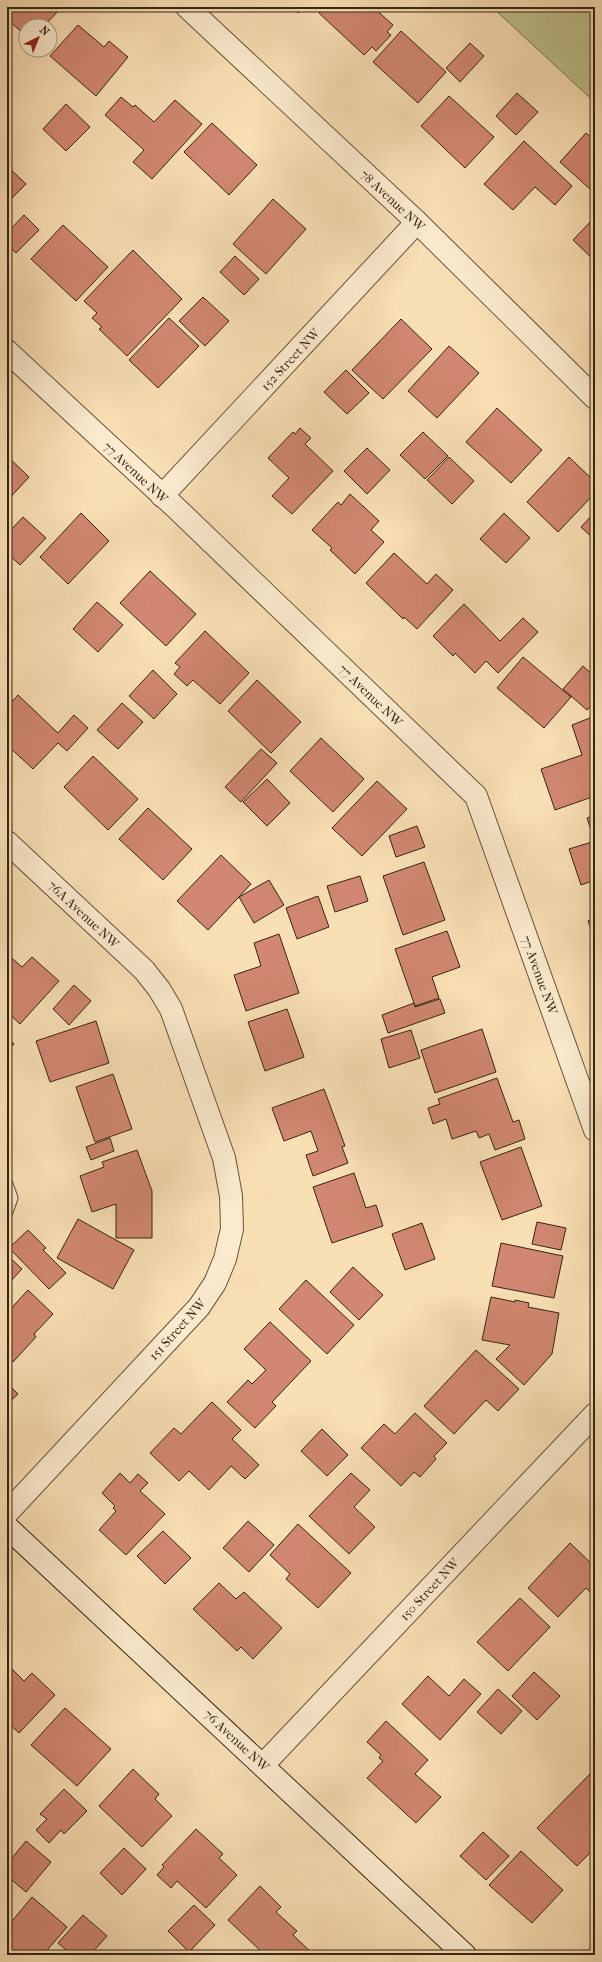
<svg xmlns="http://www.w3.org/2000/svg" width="602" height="1962" font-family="'IM FELL French Canon',serif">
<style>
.green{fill:#bfc18c;stroke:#7a7250}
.building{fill:#d18771;stroke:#362415}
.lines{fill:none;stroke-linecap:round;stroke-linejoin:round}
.lane-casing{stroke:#67533d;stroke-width:13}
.street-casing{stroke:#67533d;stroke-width:24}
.secondary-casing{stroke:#362415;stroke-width:24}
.lane{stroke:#fbeace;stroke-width:11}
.street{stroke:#fbeace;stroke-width:22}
.secondary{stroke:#fbeace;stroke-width:22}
.labels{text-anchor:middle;stroke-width:3;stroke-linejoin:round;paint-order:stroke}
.street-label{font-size:13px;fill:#362415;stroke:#fbeace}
</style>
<rect width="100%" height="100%" fill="#f9dfb4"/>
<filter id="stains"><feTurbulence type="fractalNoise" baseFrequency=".005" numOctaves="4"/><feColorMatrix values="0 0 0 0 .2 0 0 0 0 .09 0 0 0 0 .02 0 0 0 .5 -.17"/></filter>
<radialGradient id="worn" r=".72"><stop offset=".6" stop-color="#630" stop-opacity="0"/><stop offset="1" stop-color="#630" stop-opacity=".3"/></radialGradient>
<polygon class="green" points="492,7 595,7 595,102 587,95"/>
<g class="building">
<polygon points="7,7 59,7 60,9 44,26 26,26 26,36 7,19"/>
<polygon points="292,7 309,7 304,12 301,9 298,13"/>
<polygon points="325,7 373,7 393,25 387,32 391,35 376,51 372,47 364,55 319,13"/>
<polygon points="78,25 104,47 109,41 128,57 96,96 50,56"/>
<polygon points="401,31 446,72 418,103 373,62"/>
<polygon points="470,43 484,56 460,82 446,68"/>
<polygon points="517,93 538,112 516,135 496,116"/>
<polygon points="449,96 494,137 465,168 421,126"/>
<polygon points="121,97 133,107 135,105 154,122 175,100 202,124 152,179 133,162 144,150 105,115"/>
<polygon points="66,104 90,127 66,151 43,129"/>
<polygon points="212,123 257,165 229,195 184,152"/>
<polygon points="586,133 595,141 595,183 590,189 560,162"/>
<polygon points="524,141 572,186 555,205 535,187 513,210 484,184"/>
<polygon points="7,166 26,184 7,203"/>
<polygon points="273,199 306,229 266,274 233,244"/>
<polygon points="24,215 39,230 16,253 7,245 7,233"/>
<polygon points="595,217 595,261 573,240"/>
<polygon points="63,225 108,267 76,301 31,259"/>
<polygon points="133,250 182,299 127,356 99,329 102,327 92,318 97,313 84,301"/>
<polygon points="235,256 259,279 244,295 220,272"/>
<polygon points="203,297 229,321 205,346 179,321"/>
<polygon points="169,318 199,346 158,388 129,360"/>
<polygon points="401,319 432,349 383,399 352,370"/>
<polygon points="449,346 479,373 437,418 408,391"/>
<polygon points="346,370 369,393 347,414 324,392"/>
<polygon points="497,408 542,450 511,483 466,442"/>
<polygon points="300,428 311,438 305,444 333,471 292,514 272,496 289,478 268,458 293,432 295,434"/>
<polygon points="423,432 448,456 425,479 400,455"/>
<polygon points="367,448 390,470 367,494 344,471"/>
<polygon points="7,456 29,477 7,501"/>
<polygon points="449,457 474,481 452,504 427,480"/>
<polygon points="569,457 595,482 595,493 558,532 527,502"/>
<polygon points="350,494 379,521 371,530 384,542 355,574 330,550 332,548 312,530 338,502 341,505"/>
<polygon points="595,512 595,540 581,527"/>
<polygon points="81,513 109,541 68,584 40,557"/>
<polygon points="504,513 530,538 506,563 480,539"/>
<polygon points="23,517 46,538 20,565 7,553 7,534"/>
<polygon points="394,553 427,584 436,574 453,590 417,629 404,617 403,619 366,583"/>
<polygon points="150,571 196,614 166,646 120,603"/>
<polygon points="97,602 123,625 98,652 73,629"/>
<polygon points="464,604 500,641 523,618 538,632 498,673 486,661 475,673 455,653 453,656 433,636"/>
<polygon points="205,631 249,673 220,704 193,680 187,686 174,674 180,667 175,663"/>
<polygon points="523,657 571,697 544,728 497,688"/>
<polygon points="583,666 595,677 595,701 587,710 563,689"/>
<polygon points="153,670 177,694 154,719 129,696"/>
<polygon points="257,680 301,722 271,753 228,711"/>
<polygon points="18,695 58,733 74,715 88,728 67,751 58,743 33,769 7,745 7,707"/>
<polygon points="122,703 143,722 118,749 97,730"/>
<polygon points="595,716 595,796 555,810 541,769 582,755 572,725"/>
<polygon points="321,738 364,779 333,812 290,771"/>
<polygon points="261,749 277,763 241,802 225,787"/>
<polygon points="93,756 138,799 108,830 64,787"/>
<polygon points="267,779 290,803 267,826 243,802"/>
<polygon points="377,781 407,809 362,856 332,828"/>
<polygon points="148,808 192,849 163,880 119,839"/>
<polygon points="595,815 595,880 581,885 569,849 595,841 587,818"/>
<polygon points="417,826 425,847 396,857 389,836"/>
<polygon points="221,855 251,884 208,930 177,901"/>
<polygon points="424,862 445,920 403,935 383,876"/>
<polygon points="360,876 368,901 335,912 327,886"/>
<polygon points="269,880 284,905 254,923 239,897"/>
<polygon points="318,896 329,927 297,939 286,908"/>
<polygon points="595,918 595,939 588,921"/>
<polygon points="447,931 460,967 432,977 439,998 415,1006 395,949"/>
<polygon points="279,934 299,993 246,1011 234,975 261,966 254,943"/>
<polygon points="7,954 22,967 32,957 59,981 20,1024 7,1012"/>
<polygon points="74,985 91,1001 69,1025 53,1009"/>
<polygon points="440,999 445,1013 388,1033 382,1015 414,1003 415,1007"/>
<polygon points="287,1009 304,1057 265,1071 248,1022"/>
<polygon points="96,1021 109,1063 50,1082 36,1041"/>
<polygon points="482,1029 496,1072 435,1093 421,1050"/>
<polygon points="411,1030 420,1058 389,1068 381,1039"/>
<polygon points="7,1037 14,1044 7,1052"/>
<polygon points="113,1074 132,1129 95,1142 76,1087"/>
<polygon points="497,1078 513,1122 519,1120 525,1139 495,1150 489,1134 479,1138 476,1131 452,1139 446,1119 433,1124 428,1108 440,1104 438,1099"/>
<polygon points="324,1089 345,1146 342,1147 348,1163 313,1176 306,1155 318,1151 311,1131 284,1141 272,1108"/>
<polygon points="110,1138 114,1151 91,1160 86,1147"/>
<polygon points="521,1147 542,1206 502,1220 480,1162"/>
<polygon points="137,1150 152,1191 152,1238 116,1238 116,1204 92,1212 80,1176 104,1167 102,1162"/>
<polygon points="354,1173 366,1208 376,1205 383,1226 332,1243 313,1187"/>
<polygon points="78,1219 134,1250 113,1289 57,1258"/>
<polygon points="537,1222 566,1228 561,1250 532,1244"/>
<polygon points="422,1223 435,1259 405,1270 392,1234"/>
<polygon points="28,1230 46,1248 43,1250 66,1273 49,1289 9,1248"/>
<polygon points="501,1243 563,1256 554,1298 492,1286"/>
<polygon points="7,1255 22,1269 7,1285"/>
<polygon points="353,1267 383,1295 359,1320 330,1292"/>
<polygon points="306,1280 354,1325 327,1354 279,1309"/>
<polygon points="28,1290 53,1314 34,1334 36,1337 13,1362 7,1356 7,1313"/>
<polygon points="491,1297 515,1302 515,1300 529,1303 528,1307 559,1313 552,1354 524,1385 496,1359 510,1345 482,1340"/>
<polygon points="270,1322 311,1361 272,1402 276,1406 255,1428 227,1402 248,1380 252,1384 266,1370 244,1349"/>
<polygon points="476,1350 519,1389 498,1411 486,1400 454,1434 424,1406"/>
<polygon points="7,1383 18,1394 7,1404"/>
<polygon points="212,1402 241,1430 232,1439 259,1465 245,1479 231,1466 209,1490 189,1471 179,1481 150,1453 174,1428 181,1434"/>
<polygon points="415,1413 447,1443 434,1456 436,1459 420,1477 414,1472 401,1486 361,1448 384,1424 395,1434"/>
<polygon points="322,1429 348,1455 327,1476 301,1451"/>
<polygon points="120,1473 130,1483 138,1474 148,1483 140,1491 165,1514 126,1555 99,1530 116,1511 113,1508 115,1506 102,1493"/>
<polygon points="351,1473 370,1490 354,1507 375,1527 349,1554 309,1516"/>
<polygon points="248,1521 274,1545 249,1572 223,1548"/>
<polygon points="298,1524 351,1573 318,1608 286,1579 290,1574 270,1555"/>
<polygon points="163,1531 191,1558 165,1584 137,1556"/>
<polygon points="570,1543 595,1567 595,1590 592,1594 586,1588 558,1617 528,1588"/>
<polygon points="219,1583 236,1599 244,1592 282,1628 253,1659 241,1647 237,1651 193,1609"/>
<polygon points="520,1598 550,1627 508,1671 477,1642"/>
<polygon points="7,1664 24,1681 32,1673 55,1695 19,1733 7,1722"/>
<polygon points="534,1672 560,1696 537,1720 512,1696"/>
<polygon points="428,1676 449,1696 464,1679 481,1694 440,1740 402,1704"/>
<polygon points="498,1689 522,1711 501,1734 477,1712"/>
<polygon points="65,1708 111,1749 77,1786 31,1745"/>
<polygon points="386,1721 428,1760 415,1774 441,1797 416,1823 367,1778 383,1761 379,1758 381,1755 367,1742"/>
<polygon points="133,1769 159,1794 155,1799 172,1816 142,1847 99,1806"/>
<polygon points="592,1772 595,1775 595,1848 577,1866 537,1828"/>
<polygon points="64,1789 87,1811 64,1834 61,1830 49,1843 36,1830 47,1819 40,1814"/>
<polygon points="196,1829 223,1854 219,1858 237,1875 206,1908 177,1881 171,1888 157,1875 164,1867 162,1865"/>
<polygon points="483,1832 509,1856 486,1880 460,1856"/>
<polygon points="26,1841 51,1862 26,1892 7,1876 7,1864"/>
<polygon points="124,1848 146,1869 122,1895 100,1873"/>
<polygon points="521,1851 563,1890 532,1923 489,1885"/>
<polygon points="260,1886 281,1907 276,1912 297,1931 293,1935 314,1955 265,1955 228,1920"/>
<polygon points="32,1897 67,1927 43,1955 7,1955 7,1927"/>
<polygon points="194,1905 215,1925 189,1952 168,1931"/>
<polygon points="83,1915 107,1936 90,1955 72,1955 58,1943"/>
</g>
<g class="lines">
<g class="lane-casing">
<polyline id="lane" points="7,1184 12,1198 7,1212"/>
</g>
<g class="street-casing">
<g id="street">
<polyline points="187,7 417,222 595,398"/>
<polyline points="7,351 175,507 476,796 595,1130"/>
<polyline points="162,496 417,222"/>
<polyline points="7,842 144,970 159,989 171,1009 224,1158 231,1196 232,1229 225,1259 215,1283 199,1307 7,1513"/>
<polyline points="263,1765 595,1414"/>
</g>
</g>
<g class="secondary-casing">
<polyline id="secondary" points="7,1527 465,1955"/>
</g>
<use href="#lane" class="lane"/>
<use href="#street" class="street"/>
<use href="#secondary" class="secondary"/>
</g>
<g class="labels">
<g class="street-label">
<text transform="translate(393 200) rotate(43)" y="5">78 Avenue NW</text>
<text transform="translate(290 359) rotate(-47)" y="5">152 Street NW</text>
<text transform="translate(136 472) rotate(43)" y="5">77 Avenue NW</text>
<text transform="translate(371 695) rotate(44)" y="5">77 Avenue NW</text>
<text transform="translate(84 914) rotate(43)" y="5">76A Avenue NW</text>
<text transform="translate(540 975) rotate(70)" y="5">77 Avenue NW</text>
<text transform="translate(177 1329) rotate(-48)" y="5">151 Street NW</text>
<text transform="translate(429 1589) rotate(-47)" y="5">150 Street NW</text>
<text transform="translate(237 1740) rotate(43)" y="5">76 Avenue NW</text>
</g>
</g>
<rect width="602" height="1962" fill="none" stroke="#f9dfb4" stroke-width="24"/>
<rect x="8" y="8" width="586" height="1946" fill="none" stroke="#362415" stroke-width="2"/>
<rect x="12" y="12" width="578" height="1938" fill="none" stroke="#362415"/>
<g transform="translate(38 38) rotate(43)"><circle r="19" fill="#fbeace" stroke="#ac9b84"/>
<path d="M0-3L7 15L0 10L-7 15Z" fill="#8f2418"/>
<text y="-6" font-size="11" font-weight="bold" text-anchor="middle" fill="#362415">N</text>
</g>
<rect width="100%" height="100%" filter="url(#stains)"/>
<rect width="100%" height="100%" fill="url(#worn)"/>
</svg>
